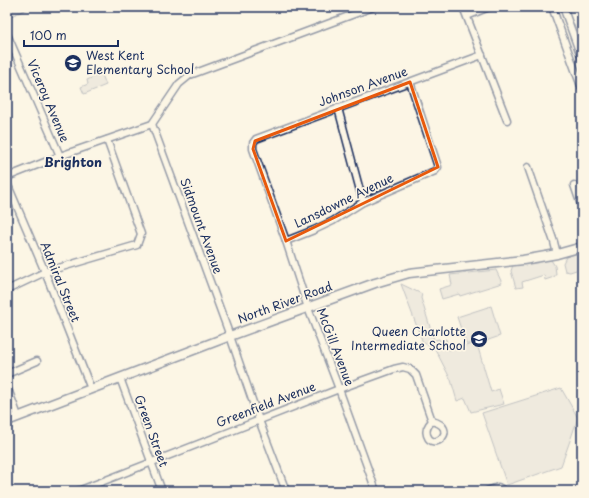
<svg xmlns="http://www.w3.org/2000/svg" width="589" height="498" font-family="'Playpen Sans',sans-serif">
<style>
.green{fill:#dfdbd4;stroke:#7d8599}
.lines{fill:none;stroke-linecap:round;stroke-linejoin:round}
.minor-casing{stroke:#1b2f5e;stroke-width:9}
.major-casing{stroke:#1b2f5e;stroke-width:11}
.minor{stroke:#fcf5e5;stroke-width:6}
.major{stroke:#fcf5e5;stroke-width:8}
.marked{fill:none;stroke:#e8590c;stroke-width:3;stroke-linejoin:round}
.labels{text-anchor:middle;stroke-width:3.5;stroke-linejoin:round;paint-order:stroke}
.poi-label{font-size:12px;fill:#1b2f5e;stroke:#fcf5e5;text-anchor:start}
.street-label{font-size:12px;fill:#1b2f5e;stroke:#fcf5e5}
.neighbourhood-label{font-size:13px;font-weight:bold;fill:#1b2f5e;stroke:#fcf5e5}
</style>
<rect width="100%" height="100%" fill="#fcf5e5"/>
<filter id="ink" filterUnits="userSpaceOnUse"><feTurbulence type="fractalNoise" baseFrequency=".025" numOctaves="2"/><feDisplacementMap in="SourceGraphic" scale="8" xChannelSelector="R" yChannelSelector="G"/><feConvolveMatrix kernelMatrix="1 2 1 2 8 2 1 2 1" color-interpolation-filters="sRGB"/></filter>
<g filter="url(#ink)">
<g class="green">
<polygon points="7,7 32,7 11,16"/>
<polygon points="101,72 106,85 84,94 81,87 88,84 87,80 96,76 95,75"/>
<polygon points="582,252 582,268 570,272 565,271 563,263 566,257"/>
<polygon points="546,258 551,260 555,266 556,274 554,277 545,280 544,275 522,282 523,287 516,288 511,271 513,265"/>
<polygon points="496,270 502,283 460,296 459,294 442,299 439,289 452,285 450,275"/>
<polygon points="401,284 422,294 421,298 434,340 439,339 440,341 446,339 449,350 473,344 466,344 457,317 491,306 500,336 477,344 491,392 499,389 504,404 471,412 465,398 457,401 451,380 434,347 423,343"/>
<polygon points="561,388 578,418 561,466 507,485 482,413"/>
</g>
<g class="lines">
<g class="minor-casing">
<g id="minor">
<polyline points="463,7 507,120"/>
<polyline points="552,7 582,89"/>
<polyline points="563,7 582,59"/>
<polyline points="467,16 489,7"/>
<polyline points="7,34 60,156"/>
<polyline points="338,108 363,202"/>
<polyline points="152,124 230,336 259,420 286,491"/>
<polyline points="528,167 554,242 557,254"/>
<polyline points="7,177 60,156 152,124 179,84 190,75 373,7"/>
<polyline points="7,183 45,272 91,389"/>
<polyline points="574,185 582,208"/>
<polyline points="286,241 314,230 333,221 363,202 435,171 438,167 410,82"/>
<polyline points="7,290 45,272 137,245 141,234 107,140"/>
<polyline points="7,374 37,361"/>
<polyline points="120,378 162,491"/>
<polyline points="7,386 18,416"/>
<path d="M432,421C460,428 433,453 427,435C425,429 428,425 432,421Z"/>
<polyline points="78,491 339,389 394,369 403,367 410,369 416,375 432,421"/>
<polyline points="376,491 339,389 308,308 286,241 253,149 253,143 256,139 482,55"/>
<polyline points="487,491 498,487 505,491"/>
</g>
</g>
<g class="major-casing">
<polyline id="major" points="7,421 230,336 375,283 409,273 523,260 557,254 582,247"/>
</g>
<use href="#minor" class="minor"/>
<use href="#major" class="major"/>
</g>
</g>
<path d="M0 0H589V498H0ZM410,82L438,167L286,241L253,149L255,141Z" fill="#fcf5e5" fill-opacity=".55" fill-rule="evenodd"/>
<path class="marked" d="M410,82L438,167L286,241L253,149L255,141Z"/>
<defs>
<g id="school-disc" transform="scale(0.9)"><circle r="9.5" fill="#1b2f5e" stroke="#fcf5e5"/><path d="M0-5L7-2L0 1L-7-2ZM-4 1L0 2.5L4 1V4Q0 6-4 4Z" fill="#fff"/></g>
</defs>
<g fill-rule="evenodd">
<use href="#school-disc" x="73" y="63"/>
<use href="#school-disc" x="479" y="339"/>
</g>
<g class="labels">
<g class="poi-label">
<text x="86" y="60">West Kent<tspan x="86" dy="14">Elementary School</tspan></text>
<text x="466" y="336" text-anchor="end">Queen Charlotte<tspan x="466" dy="14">Intermediate School</tspan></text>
</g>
<g class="street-label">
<text transform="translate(363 87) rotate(-20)" y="4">Johnson Avenue</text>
<text transform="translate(48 101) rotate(67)" y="4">Viceroy Avenue</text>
<text transform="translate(344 201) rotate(-26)" y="4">Lansdowne Avenue</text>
<text transform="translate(201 226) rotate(70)" y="4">Sidmount Avenue</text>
<text transform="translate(60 282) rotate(68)" y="4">Admiral Street</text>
<text transform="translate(285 303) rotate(-20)" y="4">North River Road</text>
<text transform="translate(335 347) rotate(69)" y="4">McGill Avenue</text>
<text transform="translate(266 405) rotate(-21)" y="4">Greenfield Avenue</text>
<text transform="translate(151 431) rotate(70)" y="4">Green Street</text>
</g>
<g class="neighbourhood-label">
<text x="73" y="167">Brighton</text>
</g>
</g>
<rect width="589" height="498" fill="none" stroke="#fcf5e5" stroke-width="24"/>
<rect x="12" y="12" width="565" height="474" fill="none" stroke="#1b2f5e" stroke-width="1.5" filter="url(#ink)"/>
<path d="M24 40v6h94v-6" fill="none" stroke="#1b2f5e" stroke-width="2"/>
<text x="30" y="40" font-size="12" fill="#1b2f5e" stroke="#fcf5e5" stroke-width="3" paint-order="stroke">100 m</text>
</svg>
